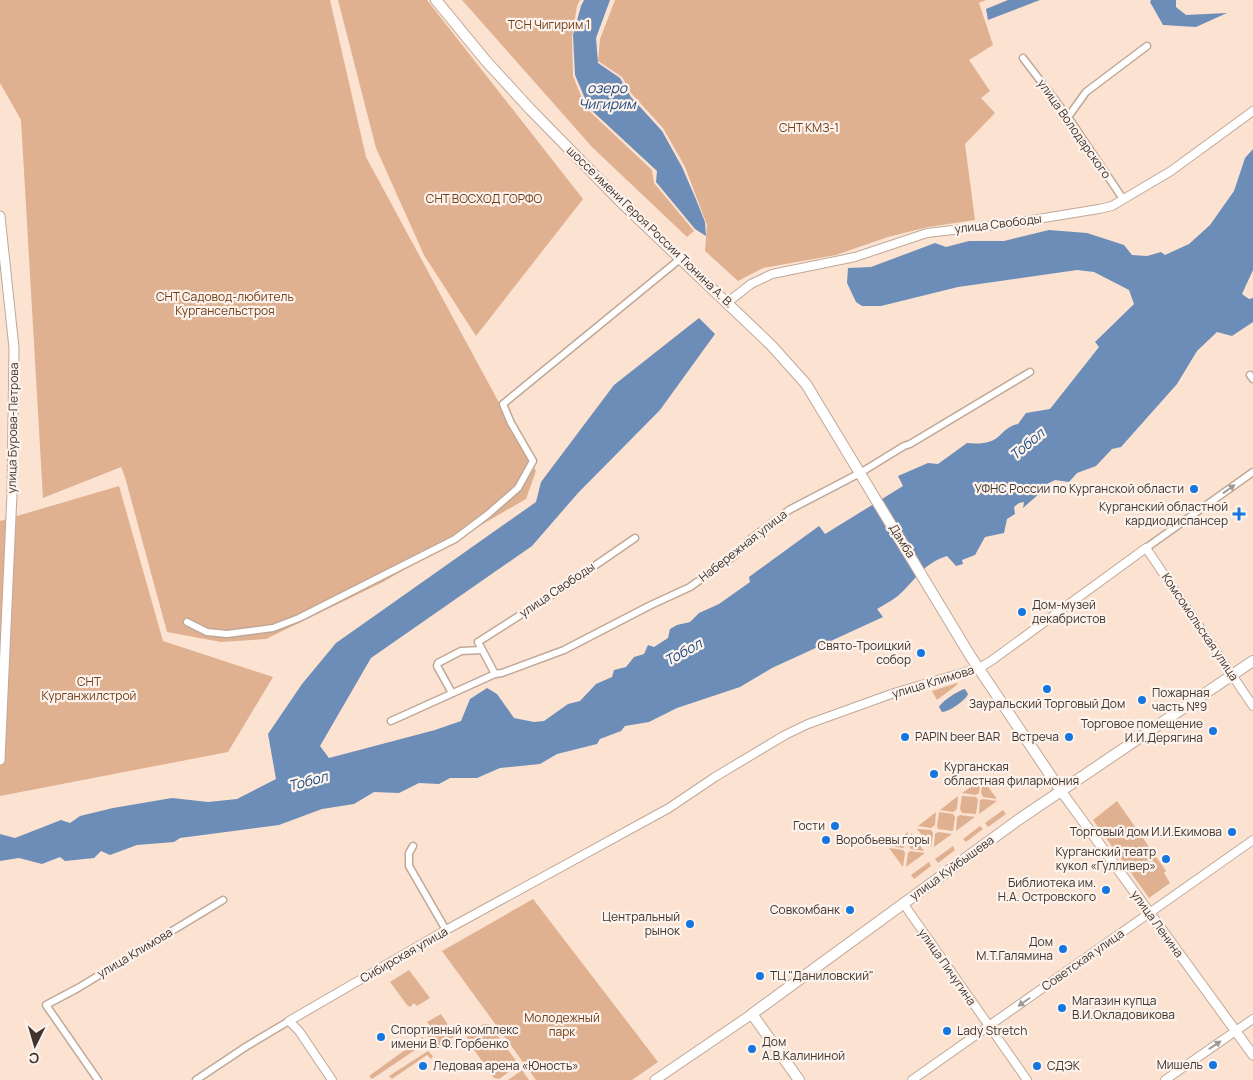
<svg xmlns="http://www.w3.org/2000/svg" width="1253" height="1080" font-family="Manrope,sans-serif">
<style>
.green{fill:#dfb191}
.water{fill:#6c8db8}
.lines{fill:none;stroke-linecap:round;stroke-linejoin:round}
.minor-casing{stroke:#c0a898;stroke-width:9}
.tertiary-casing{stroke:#c0a898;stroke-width:10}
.secondary-casing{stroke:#c0a898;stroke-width:11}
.primary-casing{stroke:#c0a898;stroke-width:12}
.minor{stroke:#fff;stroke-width:6}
.tertiary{stroke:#fff;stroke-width:8}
.secondary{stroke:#fff;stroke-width:9}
.primary{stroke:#fff;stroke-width:10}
.oneway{fill:#9f9a96}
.poi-dot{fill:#1576df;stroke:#fdf3ec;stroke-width:2}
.labels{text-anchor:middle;stroke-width:4.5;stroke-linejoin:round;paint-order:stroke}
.park-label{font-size:12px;fill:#6e3e19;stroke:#fdf3ec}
.street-label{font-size:12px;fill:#3f352e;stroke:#fdf3ec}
.poi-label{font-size:12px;fill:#3f352e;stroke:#fdf3ec;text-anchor:end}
.water-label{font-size:14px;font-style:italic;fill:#1d4a81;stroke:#fdf3ec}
</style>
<rect width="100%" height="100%" fill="#fce2d1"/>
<g class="green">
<polygon points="0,0 330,0 366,157 536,471 526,499 383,582 266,639 221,642 167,632 125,477 121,467 43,498 21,120 0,83"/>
<polygon points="338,0 427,0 583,199 476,336 424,255 376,148"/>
<polygon points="462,0 580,0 577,6 572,37 573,76 586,108 652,170 654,183 694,231 687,237 592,147"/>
<polygon points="615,0 986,0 979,3 993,45 969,60 990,91 981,98 995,113 965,144 975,220 928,227 888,237 836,255 763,268 738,281 705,251 707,225 685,167 663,128 631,93 622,77 598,61 600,39"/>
<polygon points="119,486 163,641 273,677 228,752 0,796 0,521"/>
<polygon points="957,683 958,684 937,700 932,691"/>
<polygon points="981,780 979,793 976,795 962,793"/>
<polygon points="983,780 997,799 983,797 981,793"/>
<polygon points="958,796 957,809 953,812 940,810"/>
<polygon points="962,796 976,797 978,800 976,814 962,813 960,809"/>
<polygon points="983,799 997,801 979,814 980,800"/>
<polygon points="1117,801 1166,871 1164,873 1170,883 1149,898 1093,820"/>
<polygon points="1003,810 1006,814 988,827 985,823"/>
<polygon points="936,812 935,825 931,828 918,826"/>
<polygon points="939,812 953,814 955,817 953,831 938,829 937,826"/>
<polygon points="960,815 975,817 956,831 957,817"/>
<polygon points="980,826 983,829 966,842 963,839"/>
<polygon points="917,829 931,830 933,833 931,847"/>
<polygon points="908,832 906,845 903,848 890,846"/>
<polygon points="938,832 952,834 934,847 935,834"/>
<polygon points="911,833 924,851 911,849 909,846"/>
<polygon points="953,846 955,850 938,863 935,859"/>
<polygon points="889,848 903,850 905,853 903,867"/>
<polygon points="910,851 925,853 906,867 908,853"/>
<polygon points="929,862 931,866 914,879 911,875"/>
<polygon points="533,899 658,1062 632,1080 536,1080 442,951"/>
<polygon points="409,970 430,998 417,1006 414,1003 410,1007 407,1005 390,982"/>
<polygon points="441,1014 455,1036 439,1047 436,1047 426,1034 433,1030 427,1022"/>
<polygon points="483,1024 489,1024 517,1062 516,1067 499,1079 494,1078 467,1040 468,1034"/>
<polygon points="423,1037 424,1044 372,1079 369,1076"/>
<polygon points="428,1051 433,1056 431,1059 427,1055 392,1079 389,1076"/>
<polygon points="522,1070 529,1080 508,1080"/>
</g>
<g class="water">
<polygon points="584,0 610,0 596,38 598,63 620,78 631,97 662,131 682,167 695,197 705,222 706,236 695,229 656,182 657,171 589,108 575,75 573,35 581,6"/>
<polygon points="1008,0 1040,0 988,20 986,9"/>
<polygon points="1151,0 1176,0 1176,7 1186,15 1227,13 1196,27 1163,25 1150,2"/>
<path d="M1253,149V270L1242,294L1249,299L1253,298V322L1232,336L1217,332L1197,351L1177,384L1121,447L1112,449L1096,466L1077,473L1069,482L1055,480L1041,487L1040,493L1023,508L1024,502L1019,503L1014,507L1015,514L1007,519L1004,533L985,537L975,555L962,560L963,564L956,566L947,556C924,563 917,578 901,593C894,600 885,604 877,609L883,617L772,668L740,687L677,708L649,722L625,726L621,731L600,739L597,744L557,754L540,764L500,768L477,778H450L439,784L419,783L399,793L374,792L354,804L322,809L279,825L180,838L174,842L137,845L110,855L101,851L94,858L65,861L60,857L42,864L19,858L0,861V834L15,838L61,820L70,823L80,816L113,808L172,798L208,802L237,799L276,779L268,734L302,684L336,643L536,502L541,482L614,385L699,318L715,334L660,410L578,493L532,546L371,658L320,746L329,758L435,730L461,721L470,699L487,688L497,694L514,718L534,722L544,721L568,704L580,701L596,684L612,677L614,670L626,667L634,657L644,654L648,645L654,647L668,638L670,629L677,625L690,622L699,613L719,604L750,582L749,577L819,526L825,534L903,486L898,476L928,463L938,464L967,443C977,444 990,444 998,437C1006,430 1008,426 1018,424L1026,413L1050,409L1099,347L1095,342L1134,304L1129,290L1094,272L1077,270L958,287L881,306H862L856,302L847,283L848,268L871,267L935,243L946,247L969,241H1004L1049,230L1087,233L1124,245L1132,255L1147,256L1161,252L1165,255L1189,244L1210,225L1234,191L1245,158Z"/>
<path d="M965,689L968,694C966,700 949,712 942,712L939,707C942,701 959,690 965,689Z"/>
</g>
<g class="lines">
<g class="minor-casing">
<g id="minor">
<polyline points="1023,58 1068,117 1123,199"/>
<polyline points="1068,117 1086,92 1147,46"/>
<polyline points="1250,375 1253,379"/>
<polyline points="1146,548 1253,472"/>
<polyline points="187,622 207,632 227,634 273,628 299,618 455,539 487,515 518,488 533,461 511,423 503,404 680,259"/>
<polyline points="495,674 478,642 558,591 635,538"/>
<polyline points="452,693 437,666 438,663 461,651 482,650"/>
<polyline points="391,721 495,674 502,673 564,650 651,605 690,587 735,555 752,538 789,510 860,473 904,446 910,444 1030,372"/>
<polyline points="413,846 409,853 409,866 446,930"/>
<polyline points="98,1080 46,1005 78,988 223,900"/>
<polyline points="196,1080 247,1046 289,1021"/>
</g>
</g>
<g class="tertiary-casing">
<g id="tertiary">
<polyline points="728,302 751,284 772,274 855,257 927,233 1013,223 1099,209 1112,206 1171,171 1253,111"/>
<polyline points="903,903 1027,1080"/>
<polyline points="332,1080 299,1031 289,1021 446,930 669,808 715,777 785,735 808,724 894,693 979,668 991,661 1146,548 1253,706"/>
<polyline points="912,1080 1253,840"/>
<polyline points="1165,1080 1253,1019"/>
</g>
</g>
<g class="secondary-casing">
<g id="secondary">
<polyline points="0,216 14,348 12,494 0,760"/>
<polyline points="1061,791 1253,1055"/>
<polyline points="655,1080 752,1014"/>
</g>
</g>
<g class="primary-casing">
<g id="primary">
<polyline points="436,0 486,61 530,109 624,205 771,345 806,384 971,657 1061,791"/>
<polyline points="799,1080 752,1014 1018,820 1253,661"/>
</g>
</g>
<use href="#minor" class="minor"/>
<use href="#tertiary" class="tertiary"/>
<use href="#secondary" class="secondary"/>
<use href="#primary" class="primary"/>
</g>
<defs><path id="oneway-solid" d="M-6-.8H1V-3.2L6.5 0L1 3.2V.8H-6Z" transform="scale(1.25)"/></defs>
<g class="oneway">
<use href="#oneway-solid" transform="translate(1229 489) rotate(-36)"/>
<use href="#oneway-solid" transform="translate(1024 1002) rotate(145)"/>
<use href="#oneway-solid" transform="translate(1215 1045) rotate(-34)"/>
</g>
<g class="poi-dot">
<circle cx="1194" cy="489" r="5"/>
<path d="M1236.5 506.5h5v5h5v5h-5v5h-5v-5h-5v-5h5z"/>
<circle cx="1022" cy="612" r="5"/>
<circle cx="921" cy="653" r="5"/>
<circle cx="1047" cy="689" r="5"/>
<circle cx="1142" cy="700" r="5"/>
<circle cx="1213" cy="731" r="5"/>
<circle cx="905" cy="737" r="5"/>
<circle cx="1069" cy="737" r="5"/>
<circle cx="934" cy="774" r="5"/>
<circle cx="835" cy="826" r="5"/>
<circle cx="1232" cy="832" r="5"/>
<circle cx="826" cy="840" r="5"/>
<circle cx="1166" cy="859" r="5"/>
<circle cx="1106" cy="890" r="5"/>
<circle cx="850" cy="910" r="5"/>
<circle cx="690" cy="924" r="5"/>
<circle cx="1063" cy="949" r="5"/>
<circle cx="760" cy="976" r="5"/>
<circle cx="1062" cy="1008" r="5"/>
<circle cx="947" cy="1031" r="5"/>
<circle cx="381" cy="1037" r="5"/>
<circle cx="752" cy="1049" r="5"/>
<circle cx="1213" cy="1065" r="5"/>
<circle cx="423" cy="1066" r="5"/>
<circle cx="1037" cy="1066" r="5"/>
</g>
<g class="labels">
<g class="park-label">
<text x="549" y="29">ТСН Чигирим 1</text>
<text x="809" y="132">СНТ КМЗ-1</text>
<text x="484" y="203">СНТ ВОСХОД ГОРФО</text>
<text x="225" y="301">СНТ Садовод-любитель<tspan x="225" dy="14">Кургансельстроя</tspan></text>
<text x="89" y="686">СНТ<tspan x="89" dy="14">Курганжилстрой</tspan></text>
<text x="562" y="1022">Молодежный<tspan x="562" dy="14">парк</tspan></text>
</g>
<g class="street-label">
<text transform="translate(1074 129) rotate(55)" y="4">улица Володарского</text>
<text transform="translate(998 224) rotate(-7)" y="4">улица Свободы</text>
<text transform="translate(650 227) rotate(44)" y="4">шоссе имени Героя России Тюнина А. В.</text>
<text transform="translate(13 428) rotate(-89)" y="4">улица Бурова-Петрова</text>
<text transform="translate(902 541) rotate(58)" y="4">Дамба</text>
<text transform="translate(743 546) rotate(-38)" y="4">Набережная улица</text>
<text transform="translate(557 590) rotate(-34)" y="4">улица Свободы</text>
<text transform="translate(1200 627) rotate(56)" y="4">Комсомольская улица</text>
<text transform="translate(933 682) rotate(-17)" y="4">улица Климова</text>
<text transform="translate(952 868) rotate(-36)" y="4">улица Куйбышева</text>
<text transform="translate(1157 924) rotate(54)" y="4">улица Ленина</text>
<text transform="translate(135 953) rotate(-31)" y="4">улица Климова</text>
<text transform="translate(404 955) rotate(-30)" y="4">Сибирская улица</text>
<text transform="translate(1083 960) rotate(-35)" y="4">Советская улица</text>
<text transform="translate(947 967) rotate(55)" y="4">улица Пичугина</text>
</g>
<g class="poi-label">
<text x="1184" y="493">УФНС России по Курганской области</text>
<text x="1228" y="511">Курганский областной<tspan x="1228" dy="14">кардиодиспансер</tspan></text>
<text x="1032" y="609" text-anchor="start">Дом-музей<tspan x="1032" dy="14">декабристов</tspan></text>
<text x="911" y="650">Свято-Троицкий<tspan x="911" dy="14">собор</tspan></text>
<text x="1152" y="697" text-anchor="start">Пожарная<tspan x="1152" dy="14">часть №9</tspan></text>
<text x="1047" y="708" text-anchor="middle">Зауральский Торговый Дом</text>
<text x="1203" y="728">Торговое помещение<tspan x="1203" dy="14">И.И.Дерягина</tspan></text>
<text x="915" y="741" text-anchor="start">PAPIN beer BAR</text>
<text x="1059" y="741">Встреча</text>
<text x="944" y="771" text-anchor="start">Курганская<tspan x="944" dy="14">областная филармония</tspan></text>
<text x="825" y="830">Гости</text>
<text x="1222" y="836">Торговый дом И.И.Екимова</text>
<text x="836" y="844" text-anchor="start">Воробьевы горы</text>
<text x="1156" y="856">Курганский театр<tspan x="1156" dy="14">кукол «Гулливер»</tspan></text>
<text x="1096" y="887">Библиотека им.<tspan x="1096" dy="14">Н.А. Островского</tspan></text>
<text x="840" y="914">Совкомбанк</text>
<text x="680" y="921">Центральный<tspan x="680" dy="14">рынок</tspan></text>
<text x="1053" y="946">Дом<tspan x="1053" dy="14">М.Т.Галямина</tspan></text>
<text x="770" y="980" text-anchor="start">ТЦ "Даниловский"</text>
<text x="1072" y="1005" text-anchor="start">Магазин купца<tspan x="1072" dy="14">В.И.Окладовикова</tspan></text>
<text x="391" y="1034" text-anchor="start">Спортивный комплекс<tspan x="391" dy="14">имени В. Ф. Горбенко</tspan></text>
<text x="957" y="1035" text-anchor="start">Lady Stretch</text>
<text x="762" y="1046" text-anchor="start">Дом<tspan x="762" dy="14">А.В.Калининой</tspan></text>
<text x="1203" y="1069">Мишель</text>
<text x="433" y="1070" text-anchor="start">Ледовая арена «Юность»</text>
<text x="1047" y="1070" text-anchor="start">СДЭК</text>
</g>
<g class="water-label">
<text x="607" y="93">озеро<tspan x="607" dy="16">Чигирим</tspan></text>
<text transform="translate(1027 444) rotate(-40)" y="5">Тобол</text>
<text transform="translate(683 652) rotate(-29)" y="5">Тобол</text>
<text transform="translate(308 781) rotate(-15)" y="5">Тобол</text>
</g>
</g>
<g transform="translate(35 1045) rotate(185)" stroke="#fdf3ec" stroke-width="4" paint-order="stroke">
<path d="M0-4L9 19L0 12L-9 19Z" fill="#3f352e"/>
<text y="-8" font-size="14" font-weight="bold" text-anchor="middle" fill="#3f352e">С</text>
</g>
</svg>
